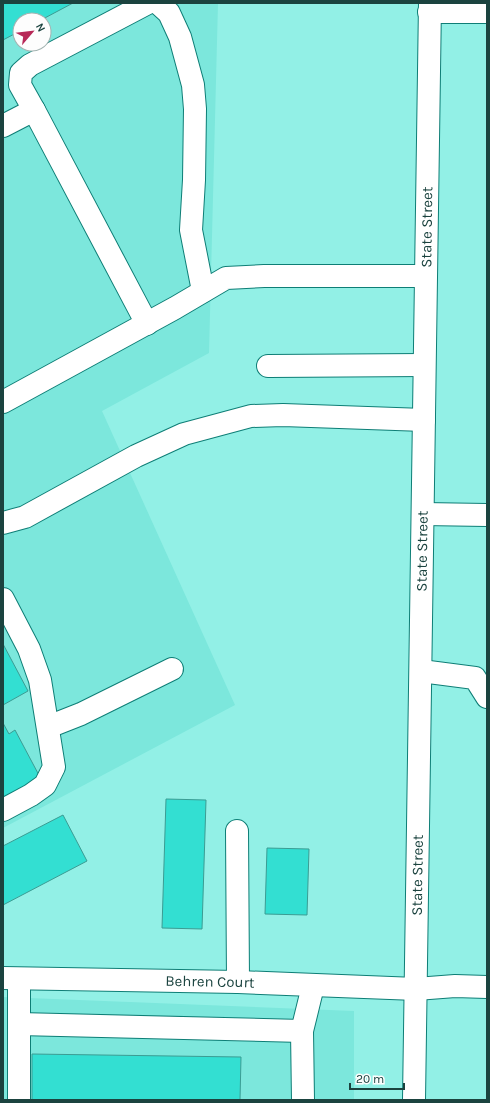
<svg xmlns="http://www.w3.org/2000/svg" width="490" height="1103" font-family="Karla,sans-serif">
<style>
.built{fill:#7ce7dc;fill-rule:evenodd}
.building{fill:#33dfd2;stroke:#3b9c93}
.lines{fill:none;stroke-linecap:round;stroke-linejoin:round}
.minor-casing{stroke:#0e7e76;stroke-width:24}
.highway-casing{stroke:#0e7e76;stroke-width:24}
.minor{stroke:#fff;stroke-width:22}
.highway{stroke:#fff;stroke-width:22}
.labels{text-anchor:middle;stroke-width:3;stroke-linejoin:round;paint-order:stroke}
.street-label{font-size:15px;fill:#1b433f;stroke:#fdfdfd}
</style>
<rect width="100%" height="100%" fill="#92f0e6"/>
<g class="built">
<path d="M3,3H218L209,353L102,411L235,705L3,828ZM20,20H44V44H20Z"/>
<polygon points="3,997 354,1011 354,1100 3,1100"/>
</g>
<g class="building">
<polygon points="3,3 73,3 41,20 20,20 20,31 3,40"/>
<polygon points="3,644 28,691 3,705"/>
<polygon points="3,723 9,734 15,730 41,779 3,800"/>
<polygon points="166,799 206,800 202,929 162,928"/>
<polygon points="63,815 87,861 3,905 3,846"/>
<polygon points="267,848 309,849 307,915 265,914"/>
<polygon points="32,1054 241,1057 240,1100 32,1100"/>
</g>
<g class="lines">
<g class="minor-casing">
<g id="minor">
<polyline points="158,3 169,13 180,37 193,85 195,109 194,180 191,230 203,291"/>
<polyline points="429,12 487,12"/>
<polyline points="34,110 147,324"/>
<polyline points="3,126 34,110 20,85 21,73 30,65 148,3"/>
<polyline points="268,366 424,365"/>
<polyline points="3,402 175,308 226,278 264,276 425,276"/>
<polyline points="423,514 487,515"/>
<polyline points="3,523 25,517 136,456 184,434 251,416 283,415 424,420"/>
<polyline points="3,599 29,649 40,680 54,767 45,785 31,795 3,810"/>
<polyline points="421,671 475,678 487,697"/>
<polyline points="48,727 81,714 172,669"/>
<polyline points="237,831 238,982"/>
<path id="s1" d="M3,978L238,982L416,989L455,986L487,987"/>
<polyline points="19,979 19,1100"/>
<polyline points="19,1024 302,1031 303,1100"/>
<polyline points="302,1031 313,986"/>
</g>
</g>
<g class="highway-casing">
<g id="highway">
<path id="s2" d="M414,1100L430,3"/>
</g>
</g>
<use href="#minor" class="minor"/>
<use href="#highway" class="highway"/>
</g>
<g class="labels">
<g class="street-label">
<text dy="5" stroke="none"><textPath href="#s2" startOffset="873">State Street</textPath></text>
<text dy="5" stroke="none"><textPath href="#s2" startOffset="549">State Street</textPath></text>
<text dy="5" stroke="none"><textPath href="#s2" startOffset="225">State Street</textPath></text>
<text dy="5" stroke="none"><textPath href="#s1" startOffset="207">Behren Court</textPath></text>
</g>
</g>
<rect width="490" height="1103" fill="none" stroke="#1b433f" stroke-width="8"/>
<g transform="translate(32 32) rotate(62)"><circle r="19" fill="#fdfdfd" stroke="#a3b3b1"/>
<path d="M0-3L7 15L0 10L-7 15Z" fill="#b72857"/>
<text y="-6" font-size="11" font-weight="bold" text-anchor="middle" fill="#1b433f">N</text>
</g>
<path d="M350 1083v6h54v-6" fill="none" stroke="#1b433f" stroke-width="2"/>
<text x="356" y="1083" font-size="12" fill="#1b433f" stroke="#fdfdfd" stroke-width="3" paint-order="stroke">20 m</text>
</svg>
